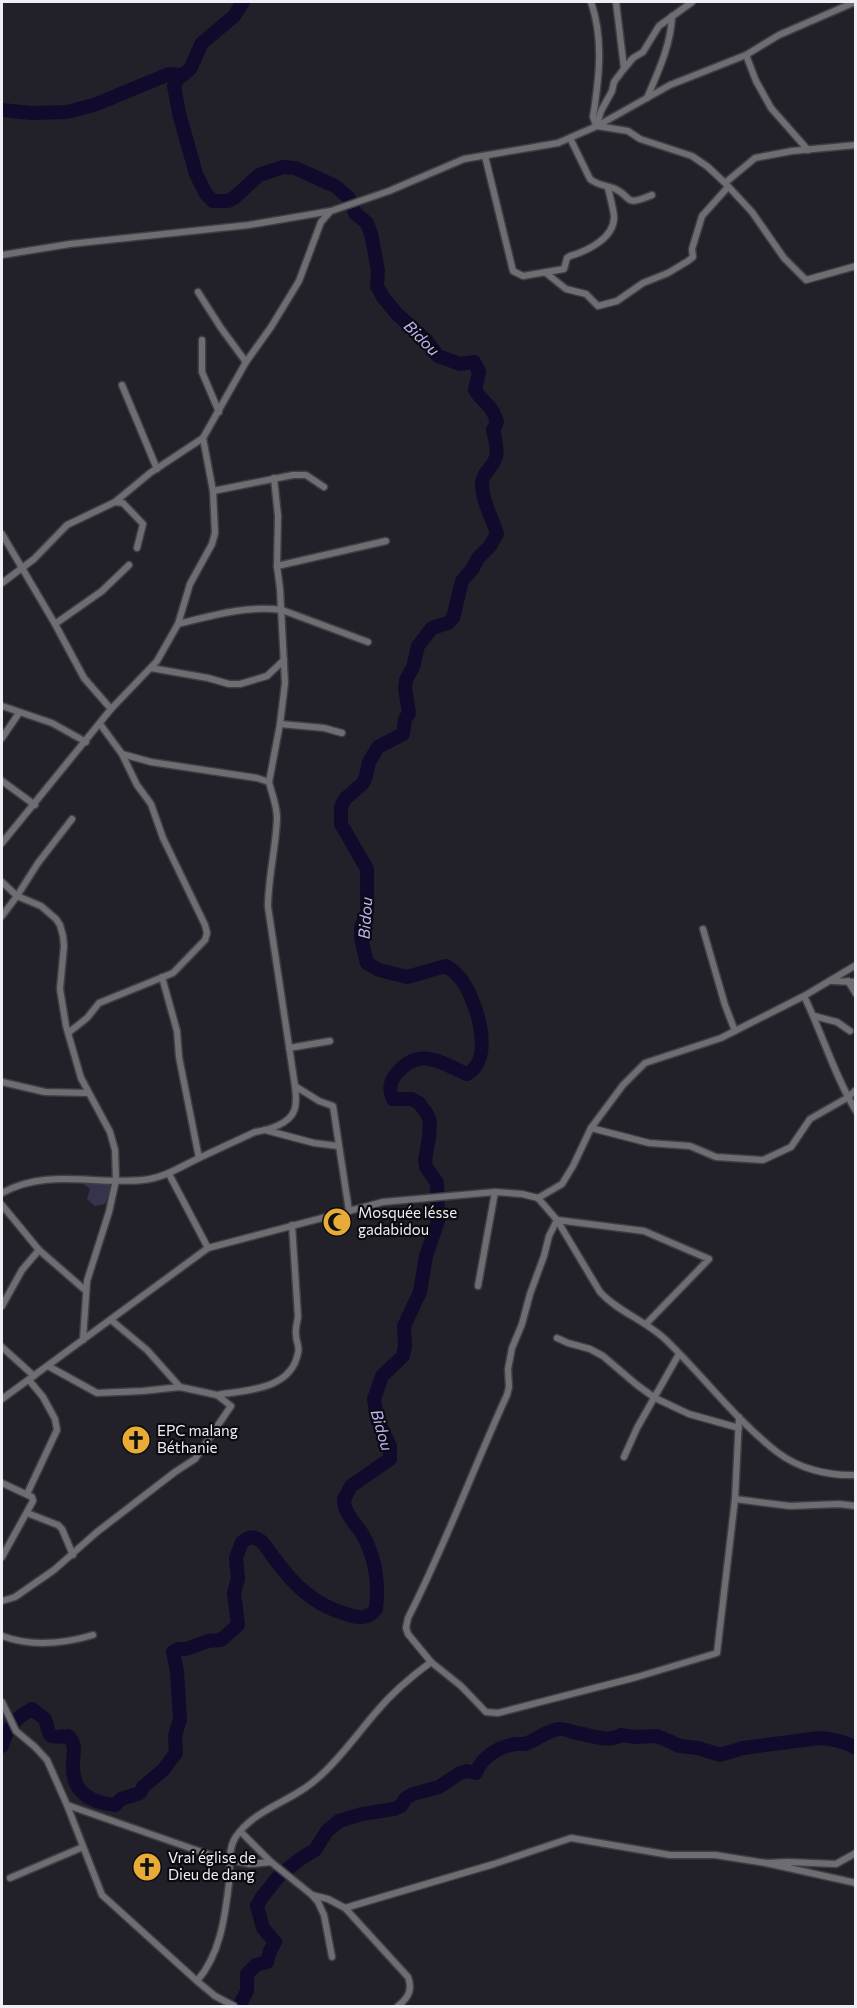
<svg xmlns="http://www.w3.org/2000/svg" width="857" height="2008" font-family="Commissioner,sans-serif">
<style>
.green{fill:#36344c}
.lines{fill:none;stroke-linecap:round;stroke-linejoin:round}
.river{stroke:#120a2d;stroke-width:14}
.street-casing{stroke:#3f3e45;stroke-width:9}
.street{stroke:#6e6e72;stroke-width:6}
.labels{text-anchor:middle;stroke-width:4.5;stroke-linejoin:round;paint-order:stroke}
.poi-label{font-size:15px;fill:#efeef4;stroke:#0b0b0f;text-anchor:start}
.water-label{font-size:16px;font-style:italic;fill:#bbb4f9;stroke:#0b0b0f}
</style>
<rect width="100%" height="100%" fill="#222129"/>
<polygon class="green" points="85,1179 92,1181 95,1184 104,1180 111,1182 112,1188 105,1204 95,1206 87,1199 90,1189 82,1183"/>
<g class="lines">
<g class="river">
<polyline points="2,110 31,113 67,112 94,105 169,74 183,75"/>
<path d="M2,1746C6,1729 16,1717 32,1709L45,1719C51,1738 46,1738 68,1736C78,1745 72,1756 73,1768C73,1794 93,1803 115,1805L121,1799L140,1793L143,1787L163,1770L176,1753L175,1736L180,1719L177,1671L173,1652L178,1649H186L208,1641L221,1640L238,1625L234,1593L238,1579L236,1558L242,1542C246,1539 250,1536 255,1538C264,1540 269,1552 274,1558C294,1585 314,1605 346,1614C358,1618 367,1620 376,1609C379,1583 375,1555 361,1532C354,1522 344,1513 344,1499L351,1486L390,1459V1446L377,1419L374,1399L382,1376L403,1356L405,1346L404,1326L420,1292L426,1256L438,1221L437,1183L426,1167L425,1160L429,1138L430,1121L427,1114L419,1103L412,1099H393C388,1089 390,1081 397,1073C420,1046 441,1063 467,1074C496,1059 476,998 460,978C456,973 451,969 446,966L407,977L379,970L367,963L361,938V927L367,912V869L341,824V807L345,799L363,783L366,776L369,762L378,747L403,734L405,719L409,713L405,688L406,680L413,667L418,646L432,628L448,623L453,618L462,581L473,568L478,558L490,546L497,534C492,517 483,504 482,486C481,473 493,468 496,457C498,448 495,439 493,430L497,422C490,401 484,405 475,390L479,372L474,362L460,364L438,356L426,340L397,314L383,297L377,286L378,270L371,234L367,223L355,213L349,198L335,186L295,168L283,167L259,175L234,198L228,201H213L206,194L196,174L179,113L174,86L177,80L190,69L202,43L234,16L243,2"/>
<path d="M239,2006L247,1991V1974L256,1965L267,1962L270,1951L275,1942L263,1928L257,1906L262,1897L279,1876L300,1859L315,1850L327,1831L339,1821L362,1814L394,1809L401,1806L406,1798L413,1794L439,1787L460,1773L467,1771L476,1773C481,1757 500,1746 516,1744C517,1744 524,1744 525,1744C537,1740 546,1731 559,1729C565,1728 571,1732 577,1733C591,1735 610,1743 621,1735L635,1737L657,1736L680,1746L698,1748L720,1755L743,1748L819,1738C831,1738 846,1742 856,1748"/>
</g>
<g class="street-casing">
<g id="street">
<path d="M591,2C604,39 599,79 593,117L596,125"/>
<polyline points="616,2 624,68"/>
<polyline points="746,55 756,81 771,108 808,150"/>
<path d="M647,98C658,72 671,45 672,16"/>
<polyline points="597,125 601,111 612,91 614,82 623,70 633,58 643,52 659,26 692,2"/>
<polyline points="597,126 628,131 640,139 692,156 708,167 725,183 755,158 792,151 856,145"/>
<path d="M570,138L590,179C597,185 604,185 613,188C634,196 621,208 652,195"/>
<path d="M485,156L513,271L523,276L564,269L567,258L570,256C587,251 615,238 614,216C613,207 610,197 608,188"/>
<polyline points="726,184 752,212 784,258 806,280 856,266"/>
<polyline points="2,255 70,244 249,225 331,211 389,191 464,159 558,143 597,126 670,85 746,55 779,35 855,2"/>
<polyline points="546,273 566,289 586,294 598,306 617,301 643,283 668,273 688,261 693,257 692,249 702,216 728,187"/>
<polyline points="198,292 221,328 246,362"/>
<polyline points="202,340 202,372 219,412"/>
<polyline points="122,385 157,469"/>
<polyline points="274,478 278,516 277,566"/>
<polyline points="213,491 293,475 306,475 324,487"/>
<polyline points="115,502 123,503 143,524 137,548"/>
<polyline points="2,534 55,624 84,678 111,709"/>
<polyline points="2,583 34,559 67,525 115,502 150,473 203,438 246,362 271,327 299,281 321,222 329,213"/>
<polyline points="55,624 102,591 129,565"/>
<path d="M178,624C211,616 247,605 282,610L368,642"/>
<polyline points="151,668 208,678 229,684 240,684 267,676 284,660"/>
<polyline points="2,706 52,723 86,742"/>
<polyline points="280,724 324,728 342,733"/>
<polyline points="2,738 19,713"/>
<path d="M122,754L151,762L257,778L269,782C272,794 277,806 277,818C276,848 268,877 268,907L295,1086C296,1094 297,1104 294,1111C289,1124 268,1130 255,1132L199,1158"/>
<polyline points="2,781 35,805"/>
<polyline points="269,782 280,724 285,683 280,589 277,566 386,541"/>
<polyline points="2,843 111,709 157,661 178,624 190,584 212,544 215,533 213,491 203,438"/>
<polyline points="2,882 17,896 41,906 56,919 60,925 63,936 64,946 60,989 66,1026 81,1078 110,1132 115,1150 116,1180 109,1212 87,1281 83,1340"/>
<polyline points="2,916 17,896 38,863 72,819"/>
<polyline points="703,929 725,1005 735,1031"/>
<polyline points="832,981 856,982"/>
<polyline points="848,981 856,994"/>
<path d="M804,996C822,1033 835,1077 856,1111"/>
<polyline points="814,1016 837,1022 850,1031"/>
<polyline points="68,1033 87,1018 99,1003 173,973 205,940 207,933 205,925 163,838 151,804 137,785 122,754 100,724"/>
<polyline points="289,1048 330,1041"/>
<polyline points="2,1082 45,1092 88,1093"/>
<polyline points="295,1086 319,1101 333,1106 349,1211"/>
<polyline points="591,1128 649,1143 690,1146 716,1157 763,1160 791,1147 810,1119 847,1098 856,1090"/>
<polyline points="265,1130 314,1143 338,1146"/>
<polyline points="169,1174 208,1248"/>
<path d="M2,1193C46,1168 95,1185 143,1180C164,1178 180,1167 199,1158L179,1057L177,1031L162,977"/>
<path d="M538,1198L557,1220L600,1292C618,1312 647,1321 667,1341C704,1377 736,1420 777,1452C799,1469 829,1476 856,1475"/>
<polyline points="2,1205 39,1250 85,1290"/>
<polyline points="478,1286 495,1192"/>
<polyline points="2,1306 22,1270 39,1250"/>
<polyline points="111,1320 147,1350 180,1387"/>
<path d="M646,1324L709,1259L644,1231L557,1220L549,1236L544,1256L530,1294L522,1324L512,1348L508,1369L509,1387L507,1395C473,1469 445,1546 408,1618L406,1628L408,1634L431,1662L461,1686L486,1712L498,1713L637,1677L717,1653L735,1499L739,1417"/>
<polyline points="557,1338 568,1343 590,1349 603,1356 637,1385 655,1398 689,1414 739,1428"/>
<polyline points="2,1347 34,1376"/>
<path d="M217,1395C247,1390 291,1390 298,1353C300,1347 296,1342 296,1335C295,1329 297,1323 298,1317L292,1225"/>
<polyline points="2,1399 208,1248 383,1202 495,1192 522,1194 538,1198 562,1184 573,1166 591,1128 623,1085 645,1063 721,1038 804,996 856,965"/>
<polyline points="624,1457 637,1428 679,1354"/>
<polyline points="2,1483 32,1497 33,1501 2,1557"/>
<polyline points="27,1494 57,1430 55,1419 43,1397 29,1380"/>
<polyline points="735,1499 790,1506 839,1504 856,1506"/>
<polyline points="27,1513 58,1525 62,1529 73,1555"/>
<polyline points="2,1601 15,1597 54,1570 97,1532 175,1472 195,1459 231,1406 217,1395 180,1387 143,1391 97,1393 48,1366"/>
<path d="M2,1636C32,1647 63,1644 93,1635"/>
<polyline points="2,1702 16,1731 35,1747 47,1760 67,1805 216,1857 250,1864 271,1862"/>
<polyline points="67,1805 102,1895 197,1981 215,1996 234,2006"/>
<polyline points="241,1832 271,1862 312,1895 318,1902 324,1915 332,1957"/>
<polyline points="856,1853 836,1864 788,1862 766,1863 856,1883"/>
<polyline points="10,1878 83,1847"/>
<path d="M312,1895L328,1899L345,1908L408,1977C413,1990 408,1998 398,2006"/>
<polyline points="345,1908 494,1864 571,1838 670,1855 715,1855 766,1863"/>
<path d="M197,1981C220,1955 225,1917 229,1883C231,1868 227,1852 235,1838C251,1813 282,1804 305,1788C331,1771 356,1735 377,1711C392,1693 412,1676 431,1662"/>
</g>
</g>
<use href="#street" class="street"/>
</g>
<defs>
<g id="mosque-disc" transform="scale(1.5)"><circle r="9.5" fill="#e8ab37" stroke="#0b0b0f"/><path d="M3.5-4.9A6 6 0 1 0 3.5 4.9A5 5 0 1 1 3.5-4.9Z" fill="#111"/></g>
<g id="church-disc" transform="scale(1.5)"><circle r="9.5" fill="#e8ab37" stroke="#0b0b0f"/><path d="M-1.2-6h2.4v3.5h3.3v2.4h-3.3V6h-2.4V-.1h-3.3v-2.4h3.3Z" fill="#111"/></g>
</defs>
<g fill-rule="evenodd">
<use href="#mosque-disc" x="337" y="1222"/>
<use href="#church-disc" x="136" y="1440"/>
<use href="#church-disc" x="147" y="1867"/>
</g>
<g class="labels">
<g class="poi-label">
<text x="358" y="1218">Mosquée lésse<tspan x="358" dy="17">gadabidou</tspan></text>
<text x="157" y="1436">EPC malang<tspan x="157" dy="17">Béthanie</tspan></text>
<text x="168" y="1863">Vrai église de<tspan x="168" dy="17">Dieu de dang</tspan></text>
</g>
<g class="water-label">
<text transform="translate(422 338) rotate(45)" y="6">Bidou</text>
<text transform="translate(365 918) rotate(-86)" y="6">Bidou</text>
<text transform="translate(382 1430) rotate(74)" y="6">Bidou</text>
</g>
</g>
<rect width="857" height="2008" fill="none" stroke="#efeef4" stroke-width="6"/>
</svg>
